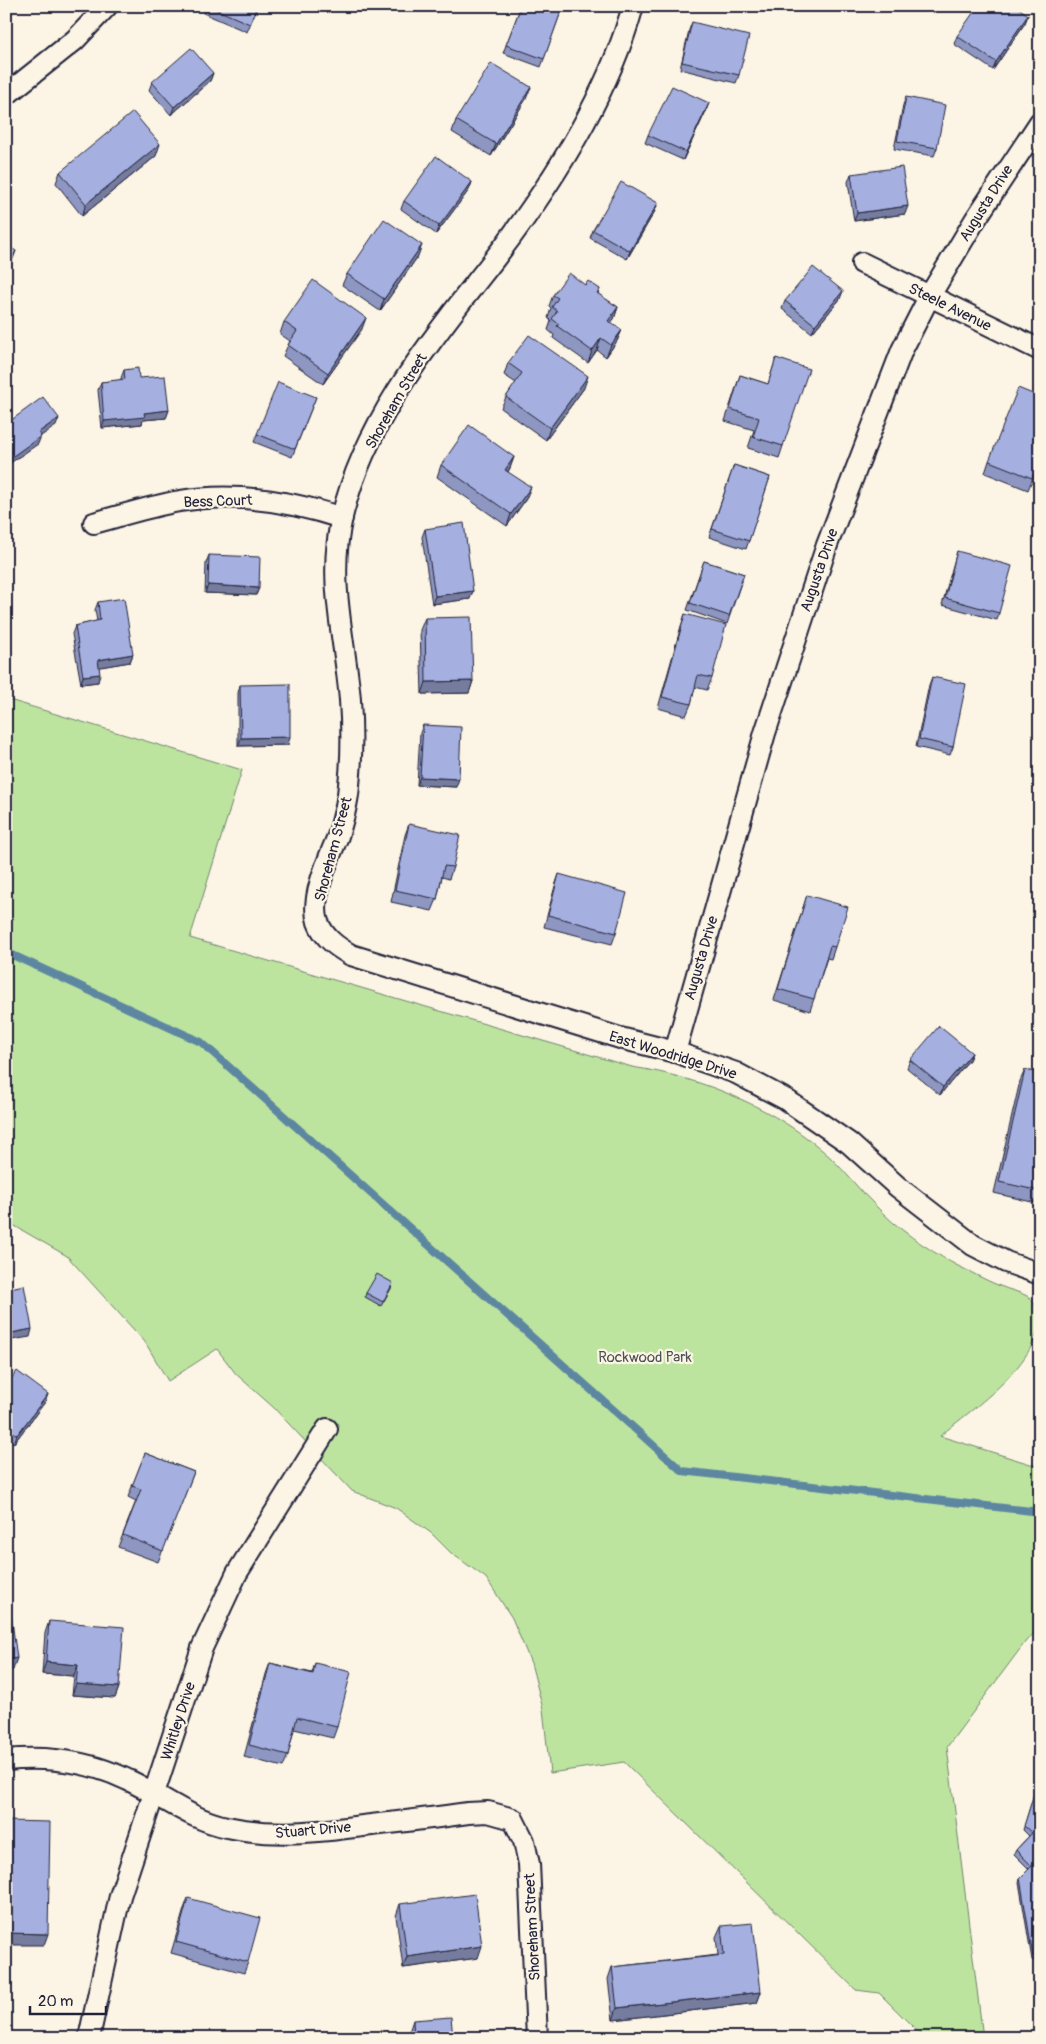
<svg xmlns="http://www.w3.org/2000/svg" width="1046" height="2044" font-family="Pangolin,sans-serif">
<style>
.green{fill:#bde49f;stroke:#70836d}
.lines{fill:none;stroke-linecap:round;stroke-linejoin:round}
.stream{stroke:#5d87a1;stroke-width:8}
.street-casing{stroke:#22223b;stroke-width:24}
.street{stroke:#fcf5e5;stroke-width:20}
.wall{fill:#8e97c1;stroke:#22223b}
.shaded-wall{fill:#747b9d;stroke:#22223b}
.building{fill:#a5b0e0;stroke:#22223b}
.labels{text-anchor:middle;stroke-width:4.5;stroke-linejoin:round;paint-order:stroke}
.street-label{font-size:15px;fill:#22223b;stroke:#fcf5e5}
.park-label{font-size:15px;fill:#495254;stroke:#fcf5e5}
</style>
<rect width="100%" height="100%" fill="#fcf5e5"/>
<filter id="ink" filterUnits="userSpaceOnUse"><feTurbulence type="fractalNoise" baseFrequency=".02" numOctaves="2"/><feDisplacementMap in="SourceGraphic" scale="10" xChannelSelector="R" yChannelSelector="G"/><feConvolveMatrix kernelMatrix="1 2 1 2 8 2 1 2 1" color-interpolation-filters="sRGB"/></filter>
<g filter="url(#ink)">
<path class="green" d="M6,699L242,770L190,938L632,1067C704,1078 776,1108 830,1157C846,1172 858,1189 874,1204C897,1229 926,1248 956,1265C971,1272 985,1280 1000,1286C1009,1290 1021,1292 1029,1297C1032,1300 1038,1308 1039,1313C1043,1362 973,1408 940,1436L1040,1467V1628L1026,1641L947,1747L983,2038H924L879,1993L856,1990L624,1762L550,1773L543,1709L531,1663L512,1618L486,1578L451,1553L431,1533L396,1508L352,1491L273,1407L236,1374L217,1349L168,1381L145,1342L67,1256L6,1221Z"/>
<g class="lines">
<polyline class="stream" points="6,952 201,1042 682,1471 1040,1512"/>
<g class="street-casing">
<g id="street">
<path d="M633,6C606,104 541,201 478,280C423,350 363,428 342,517C327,581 345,637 350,700C352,728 352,757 349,785C348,801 343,820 338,836C329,858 310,898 318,922C324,938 337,947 351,955L620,1038L675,1052L736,1073L785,1099L849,1143L898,1187L973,1245L1006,1262L1040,1274"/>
<polyline points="6,95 75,40 107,6"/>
<polyline points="862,263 1040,350"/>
<path d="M94,523C123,515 151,506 180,501C234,492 290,501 342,518"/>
<polyline points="675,1052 765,733 827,545 902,350 929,297 975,220 1040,122"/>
<path d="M6,1760C49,1756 89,1761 128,1780C161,1795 191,1820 227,1827C273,1837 316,1832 363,1826C398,1822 433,1818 468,1813L488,1812L513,1819L524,1841L529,1864L537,2038"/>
<polyline points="89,2038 120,1896 202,1648 237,1573 327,1429"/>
</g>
</g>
<use href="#street" class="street"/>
</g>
<g class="wall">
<polygon points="205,6 258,6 247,32 203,13"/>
<polygon points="521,6 563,6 541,67 503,53"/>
<polygon points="1028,15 1025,23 993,70 954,44 957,36"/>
<polygon points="692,22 739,75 736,83 680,69 689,30"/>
<polygon points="213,73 210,81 171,115 149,90 152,82"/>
<polygon points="906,97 937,148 934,156 894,149 903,105"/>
<polygon points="526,99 491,156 452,132 456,120"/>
<polygon points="706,111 683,160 645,143 648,135"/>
<polygon points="156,156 82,216 56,183 60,172"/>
<polygon points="851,174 905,214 854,221 848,182"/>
<polygon points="472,182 469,190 436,234 401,209 404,201"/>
<polygon points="655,211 627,259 590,238 593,230"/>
<polygon points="418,256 380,311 342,285 347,274"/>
<polygon points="585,285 600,289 598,294 618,307 614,319 611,322 622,330 617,341 606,357 597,350 588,363 553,338 554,335 548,330 551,321 548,318 551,308 549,306 553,295"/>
<polygon points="840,299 812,333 782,309 785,301"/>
<polygon points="284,322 362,329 323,384 283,356 288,345 290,341 280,334"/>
<polygon points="776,358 783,446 779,458 748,448 754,430 725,421 740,375 768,384"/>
<polygon points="508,363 584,388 546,440 501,408 506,397 516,383 504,375"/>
<polygon points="124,370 139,378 169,410 166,418 143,420 142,424 102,428 98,390 101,382 121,380 121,378"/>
<polygon points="316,397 292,457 254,442 257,434"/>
<polygon points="514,457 510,468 508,472 526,499 507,526 437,477 441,465"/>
<polygon points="1040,460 1028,490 985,473 989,461"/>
<polygon points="734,465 770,477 746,549 709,537"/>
<polygon points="425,529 470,599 432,604 422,537"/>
<polygon points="957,551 999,613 997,620 942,605"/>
<polygon points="209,555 259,588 256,595 205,593 206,563"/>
<polygon points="704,561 744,574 727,624 687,610"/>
<polygon points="98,602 133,654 130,662 99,667 98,682 81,684 72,634 75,626 97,621 95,610"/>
<polygon points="685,614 712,678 707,690 695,687 691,704 686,716 658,708 681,626"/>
<polygon points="425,618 473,681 469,693 422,694 420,630"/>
<polygon points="932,677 953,747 950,755 916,747 929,685"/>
<polygon points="240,685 288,745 238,746 238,693"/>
<polygon points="423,725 456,787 417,785 420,733"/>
<polygon points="409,824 453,867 449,879 442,877 437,899 432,911 391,902 405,835"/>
<polygon points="559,874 616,933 612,944 544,927 555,886"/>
<polygon points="807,895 835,947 831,959 827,958 810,1011 774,1000"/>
<polygon points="972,1053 969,1060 940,1095 907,1068 910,1060"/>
<polygon points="1025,1070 1040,1073 1040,1204 994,1193 1020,1081"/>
<polygon points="392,1287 381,1306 365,1297 366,1293"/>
<polygon points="6,1386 48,1394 45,1402 14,1443 6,1437"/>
<polygon points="145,1453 194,1472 158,1562 118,1547 136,1501 128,1497"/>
<polygon points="49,1621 119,1687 115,1698 72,1695 74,1676 42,1674 45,1633"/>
<polygon points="270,1663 312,1673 315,1663 337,1727 333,1738 294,1729 288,1755 283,1767 244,1757 266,1674"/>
<polygon points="1040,1788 1040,1965 1032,1960 1019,1882 1020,1878 1029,1869 1014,1854 1016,1850 1029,1836 1023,1830 1034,1794"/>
<polygon points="188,1898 248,1962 244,1973 171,1953 184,1909"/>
<polygon points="400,1904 478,1958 403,1968 396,1916"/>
<polygon points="721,1926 761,1992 757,2003 613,2020 608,1979 612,1967 718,1955 716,1937"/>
<polygon points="413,2020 453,2038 409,2038 409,2032"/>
</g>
<g class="shaded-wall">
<polygon points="1028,15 1025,23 993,70 996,62"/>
<polygon points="213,73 210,81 171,115 174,107"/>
<polygon points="531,87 526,99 491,156 496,144"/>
<polygon points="709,103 706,111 683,160 686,152"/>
<polygon points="160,144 156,156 82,216 86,204"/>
<polygon points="472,182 469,190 436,234 439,226"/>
<polygon points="658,203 655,211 627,259 630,251"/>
<polygon points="908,206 905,214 854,221 857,213"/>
<polygon points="422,245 418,256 380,311 384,299"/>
<polygon points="16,251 13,259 6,270 6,266"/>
<polygon points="843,291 840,299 812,333 815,325"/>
<polygon points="618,307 614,319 604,332 608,321"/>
<polygon points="366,318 362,329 323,384 328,373"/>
<polygon points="622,330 617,341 606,357 611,345"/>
<polygon points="601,338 597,350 588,363 592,351"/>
<polygon points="588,376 584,388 546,440 550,428"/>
<polygon points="169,410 166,418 143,420 142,424 102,428 104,421 144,413"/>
<polygon points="59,418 56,426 41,436 38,444 6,466 6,461 39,432"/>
<polygon points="514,457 510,468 501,481 505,470"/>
<polygon points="531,487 526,499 507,526 511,514"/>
<polygon points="208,585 259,588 256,595 205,593"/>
<polygon points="473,591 470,599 432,604 435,596"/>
<polygon points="133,654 130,662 95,668 98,660"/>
<polygon points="100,674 98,682 81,684 83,676"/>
<polygon points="473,681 469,693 422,694 426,682"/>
<polygon points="290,737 288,745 238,746 241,738"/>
<polygon points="420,777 459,779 456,787 417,785"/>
<polygon points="972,1053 969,1060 940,1095 943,1087"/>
<polygon points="32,1329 30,1337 6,1341 6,1334"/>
<polygon points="48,1394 45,1402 14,1443 17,1435"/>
<polygon points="17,1658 13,1670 6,1671 6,1660"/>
<polygon points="46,1662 78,1665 74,1676 42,1674"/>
<polygon points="76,1684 119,1687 115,1698 72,1695"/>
<polygon points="6,1933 48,1934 44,1945 6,1945"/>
<polygon points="482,1946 478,1958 403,1968 407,1957"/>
<polygon points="761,1992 757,2003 613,2020 617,2008"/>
</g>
<g class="building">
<polygon points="208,6 257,6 250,24"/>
<polygon points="521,6 563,6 544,59 506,45"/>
<polygon points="978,6 1016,6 1028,15 996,62 957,36"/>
<polygon points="692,22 749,36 739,75 682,62"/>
<polygon points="191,48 213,73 174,107 152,82"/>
<polygon points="491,63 531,87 496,144 456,120"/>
<polygon points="672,86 709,103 686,152 648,135"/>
<polygon points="906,97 945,105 937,148 897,141"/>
<polygon points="133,112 160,144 86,204 60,172"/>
<polygon points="436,156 472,182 439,226 404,201"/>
<polygon points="902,167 908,206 857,213 851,174"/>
<polygon points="621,182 658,203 630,251 593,230"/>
<polygon points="384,219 422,245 384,299 347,274"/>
<polygon points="6,245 16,251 6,266"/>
<polygon points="813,267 843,291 815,325 785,301"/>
<polygon points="569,273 585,285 588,281 600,289 597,293 618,307 608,321 622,330 611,345 601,338 592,351 557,326 559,324 552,319 557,311 552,307 558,298 553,295"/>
<polygon points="313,280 366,318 328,373 288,345 297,331 284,322"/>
<polygon points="529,335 588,376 550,428 506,397 522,373 508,363"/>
<polygon points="776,358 809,369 783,446 753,437 759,418 730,409 740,375 768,384"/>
<polygon points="138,368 139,378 165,376 169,410 144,413 145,417 104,421 101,382 125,379 124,370"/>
<polygon points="278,382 316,397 295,449 257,434"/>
<polygon points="1018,388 1040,397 1040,459 1032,478 989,461"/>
<polygon points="43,397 59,418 39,432 41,436 6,461 6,424"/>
<polygon points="469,425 514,457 505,470 531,487 511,514 441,465"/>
<polygon points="734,465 770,477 749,541 712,529"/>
<polygon points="464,523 473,591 435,596 425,529"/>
<polygon points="957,551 1012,566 999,613 945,598"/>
<polygon points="209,555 260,557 259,588 208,585"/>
<polygon points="704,561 744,574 729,616 690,603"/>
<polygon points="124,598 133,654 98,660 100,674 83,676 75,626 100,620 98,602"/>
<polygon points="685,614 726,625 712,678 698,675 691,704 662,697"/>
<polygon points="471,617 473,681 426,682 425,618"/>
<polygon points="932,677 966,684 953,747 919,739"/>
<polygon points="290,684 290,737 241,738 240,685"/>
<polygon points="423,725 461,727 459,779 420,777"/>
<polygon points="409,824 460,835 453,867 444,866 437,899 395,890"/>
<polygon points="559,874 627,893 616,933 548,915"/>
<polygon points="807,895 848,907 835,947 830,946 814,999 778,989"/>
<polygon points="939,1026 972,1053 943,1087 910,1060"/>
<polygon points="1025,1070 1040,1073 1040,1191 999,1182"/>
<polygon points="377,1274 393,1283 383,1302 366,1293"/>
<polygon points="24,1285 32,1329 6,1334 6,1289"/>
<polygon points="17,1371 48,1394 17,1435 6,1427 6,1386"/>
<polygon points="145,1453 194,1472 163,1551 123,1535 141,1489 132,1486"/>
<polygon points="6,1592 8,1592 17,1658 6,1660"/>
<polygon points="49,1621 124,1627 119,1687 76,1684 78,1665 46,1662"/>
<polygon points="270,1663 313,1674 315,1663 351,1672 337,1727 297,1717 288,1755 249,1745"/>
<polygon points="1040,1788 1040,1960 1033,1956 1020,1878 1032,1866 1016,1850 1032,1833 1024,1826 1034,1794"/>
<polygon points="6,1821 50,1822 48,1934 6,1933"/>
<polygon points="475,1894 482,1946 407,1957 400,1904"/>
<polygon points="188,1898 260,1918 248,1962 176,1942"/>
<polygon points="753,1923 761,1992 617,2008 612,1967 724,1955 721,1926"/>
<polygon points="451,2017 453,2038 414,2038 413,2020"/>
</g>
</g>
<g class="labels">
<g class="street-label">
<text transform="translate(986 203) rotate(-58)" y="5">Augusta Drive</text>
<text transform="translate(950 307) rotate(26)" y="5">Steele Avenue</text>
<text transform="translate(396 401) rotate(-60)" y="5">Shoreham Street</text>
<text transform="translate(218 501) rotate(-2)" y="5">Bess Court</text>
<text transform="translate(819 570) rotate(-71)" y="5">Augusta Drive</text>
<text transform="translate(333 849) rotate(-75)" y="5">Shoreham Street</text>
<text transform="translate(701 958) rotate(-74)" y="5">Augusta Drive</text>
<text transform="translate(673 1055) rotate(17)" y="5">East Woodridge Drive</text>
<text transform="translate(178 1721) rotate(-72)" y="5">Whitley Drive</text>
<text transform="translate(313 1830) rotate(-5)" y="5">Stuart Drive</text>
<text transform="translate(532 1927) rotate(-93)" y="5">Shoreham Street</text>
</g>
<g class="park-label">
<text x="645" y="1362">Rockwood Park</text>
</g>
</g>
<rect width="1046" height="2044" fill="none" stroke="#fcf5e5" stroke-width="25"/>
<rect x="12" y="12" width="1021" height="2019" fill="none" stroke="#22223b" stroke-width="2" filter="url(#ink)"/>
<path d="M30 2006v8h76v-8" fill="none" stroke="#22223b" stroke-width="2.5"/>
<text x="38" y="2006" font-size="15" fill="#22223b" stroke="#fcf5e5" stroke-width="4" paint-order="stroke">20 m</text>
</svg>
